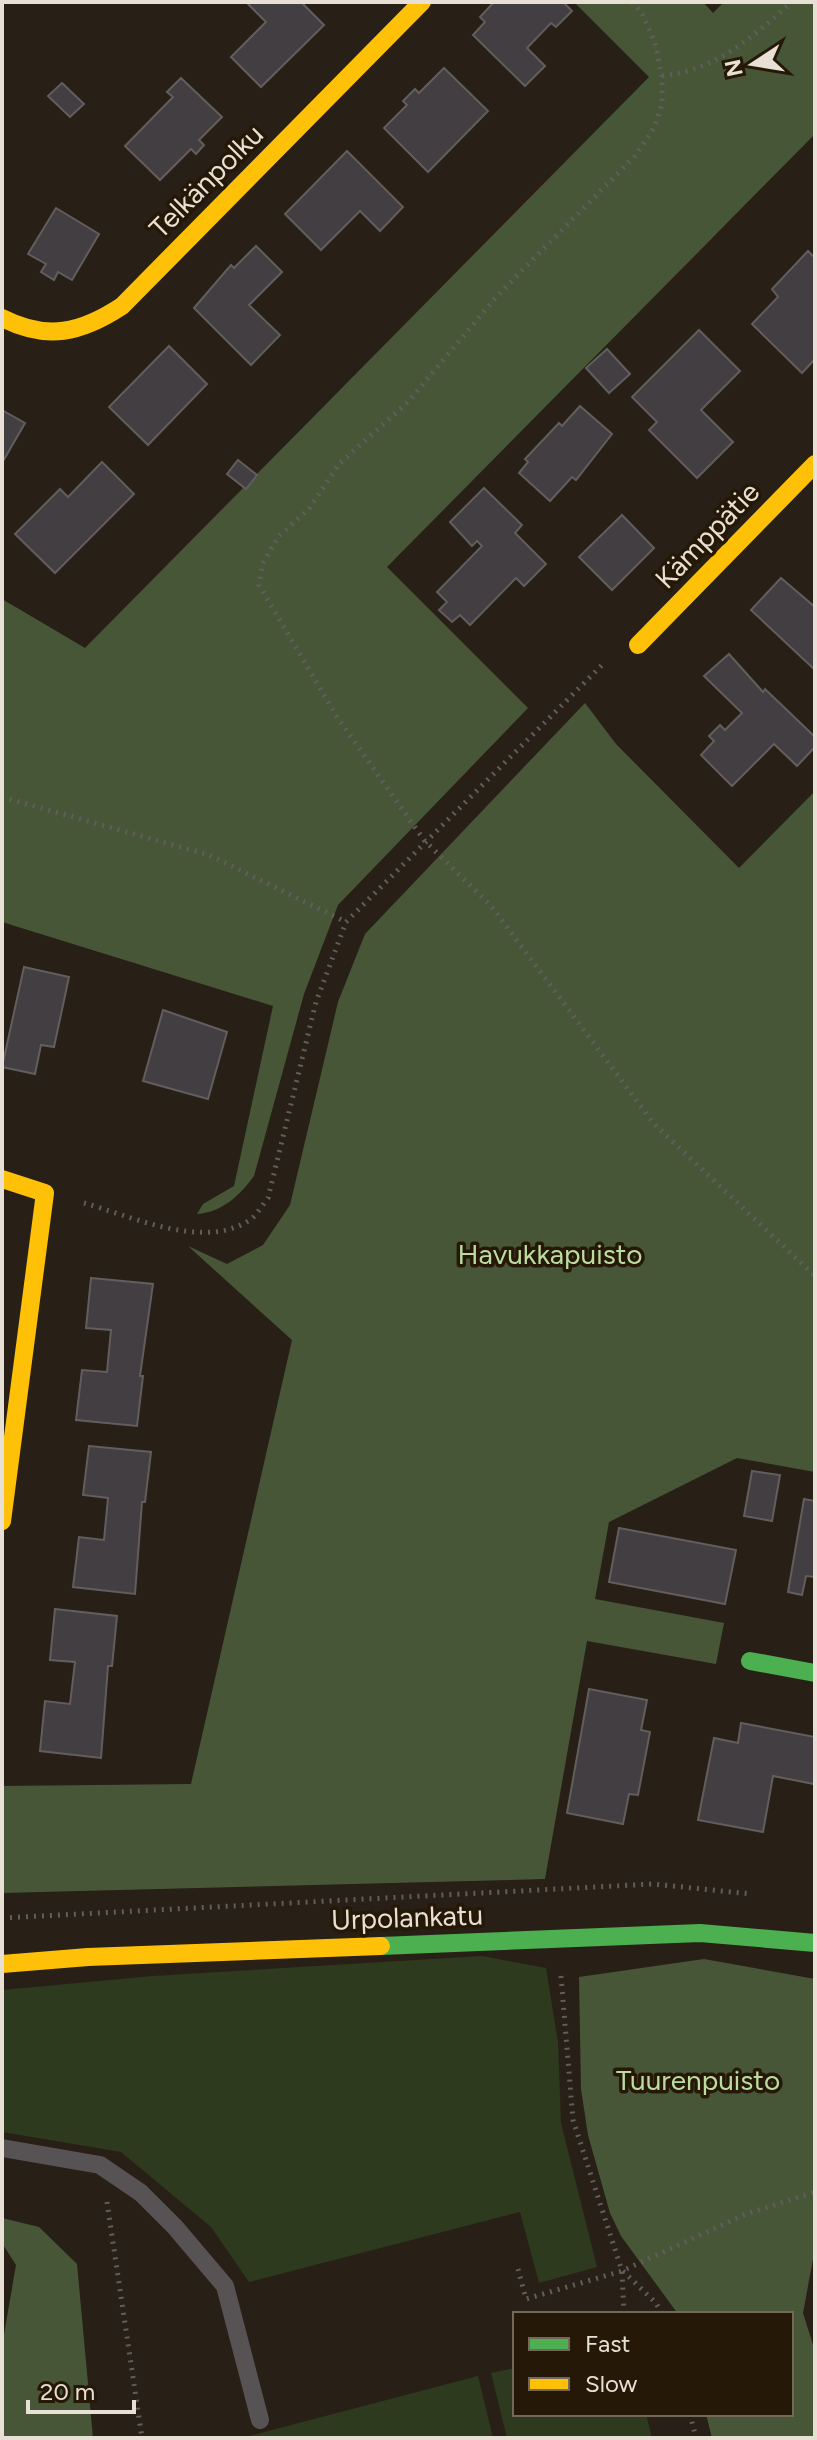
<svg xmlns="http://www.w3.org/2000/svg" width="817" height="2440" font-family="Figtree,sans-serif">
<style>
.green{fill:#2d3a1e}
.forest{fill:#485638}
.building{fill:#423e41;stroke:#625e5e;stroke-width:2}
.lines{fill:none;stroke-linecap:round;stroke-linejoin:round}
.path{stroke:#615d5c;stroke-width:5;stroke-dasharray:2 6;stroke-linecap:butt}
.lane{stroke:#575254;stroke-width:18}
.fast{stroke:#4caf50;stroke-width:18}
.slow{stroke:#ffc107;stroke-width:18}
.labels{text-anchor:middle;stroke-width:7;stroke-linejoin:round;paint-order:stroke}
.street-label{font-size:28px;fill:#e9e0d5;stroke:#251806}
.park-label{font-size:28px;fill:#bbdba0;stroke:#251806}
</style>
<rect width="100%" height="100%" fill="#282017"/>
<g class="green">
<polygon points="482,1956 546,1968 558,2042 561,2123 597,2267 539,2283 520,2212 249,2282 211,2227 121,2152 2,2132 2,1990 153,1976"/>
<polygon points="515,2368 515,2414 646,2414 652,2438 507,2438 491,2373"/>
<polygon points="478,2376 493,2438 250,2438 249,2436"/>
</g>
<g class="forest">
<path d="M574,2H703L713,13L724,2H815V134L387,567L528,708L338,905L304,994L254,1176C240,1195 223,1212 197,1214L203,1204L234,1186L273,1006L2,922V599L85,648L649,77Z"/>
<polygon points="585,703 616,744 739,868 815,791 815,1472 737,1458 609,1522 595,1599 724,1623 716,1664 587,1641 545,1879 2,1893 2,1786 191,1784 292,1340 188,1246 227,1264 263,1245 290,1205 338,1002 365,934"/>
<polygon points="704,1959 815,1979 815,2248 803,2313 815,2351 815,2438 712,2438 706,2414 791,2414 791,2314 678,2314 621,2236 610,2213 588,2135 581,2089 579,1977"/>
<polygon points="2,2218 39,2227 77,2264 93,2438 2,2438 2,2346 16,2265 2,2243"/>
</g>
<g class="building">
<polygon points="246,2 301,2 324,25 261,87 231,57 266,22"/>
<polygon points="494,2 563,2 572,11 556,27 551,23 527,48 545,66 525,86 473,35 485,22 480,17"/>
<polygon points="444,68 488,111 428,172 384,128 407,105 403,101 415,89 419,93"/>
<polygon points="181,78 222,117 199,140 204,145 196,154 191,149 160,180 125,146 173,97 167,92"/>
<polygon points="62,83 84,104 70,117 48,96"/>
<polygon points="347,151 403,207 380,231 360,211 321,250 285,214"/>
<polygon points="56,208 99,234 72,280 58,272 54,280 41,272 46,264 28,254"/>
<polygon points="256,246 282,272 249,305 280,335 251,365 194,308 231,265 234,268"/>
<polygon points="808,251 815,258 815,359 802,373 752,324 778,297 772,289"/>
<polygon points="699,330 740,371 701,410 733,442 697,478 649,430 657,422 632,397"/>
<polygon points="169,346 207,384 148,445 109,407"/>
<polygon points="607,349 630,374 609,393 586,368"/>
<polygon points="580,406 612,434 576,480 572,477 550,501 519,473 528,462 525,459 559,423 562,426"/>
<polygon points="2,410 25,423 2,463"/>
<polygon points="238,460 257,475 246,489 227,474"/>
<polygon points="102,462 134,494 55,573 15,534 60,489 68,497"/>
<polygon points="484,488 522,525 515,533 546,564 524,586 516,578 470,625 460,615 452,622 439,610 447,602 437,592 482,546 477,541 472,546 450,522"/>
<polygon points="622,515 654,548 612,590 579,557"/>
<polygon points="781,578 815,607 815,670 751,610"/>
<polygon points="729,654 763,692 765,689 815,737 815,747 797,766 774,744 732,786 701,755 714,741 709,736 720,725 725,730 742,713 704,676"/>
<polygon points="24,967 69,977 54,1047 41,1045 35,1074 2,1067"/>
<polygon points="163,1010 227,1032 208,1099 143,1081"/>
<polygon points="91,1278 153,1284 140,1376 143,1376 137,1426 76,1420 82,1370 107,1372 111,1330 86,1328"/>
<polygon points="89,1446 151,1452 145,1502 142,1502 135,1594 73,1587 79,1537 104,1540 108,1498 83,1495"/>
<polygon points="752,1471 780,1475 772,1521 744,1516"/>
<polygon points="804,1499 815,1501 815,1577 806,1576 802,1595 788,1592"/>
<polygon points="619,1528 736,1550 725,1604 609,1582"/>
<polygon points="55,1609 117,1616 112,1666 108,1666 101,1758 40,1751 45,1701 70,1704 75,1662 50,1660"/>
<polygon points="589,1689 647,1700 641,1730 650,1732 638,1795 629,1794 623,1824 567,1813"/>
<polygon points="741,1723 815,1737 814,1784 773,1776 763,1832 698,1820 714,1738 738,1743"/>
</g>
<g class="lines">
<g class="path">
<polyline points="632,2 642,13 655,43 662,76 662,104 654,128 635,156 497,296 408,402 339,464 309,509 278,537 263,563 259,585 337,717 424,840 492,907 654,1124 815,1276"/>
<path d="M662,76C717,70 752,37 792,2"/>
<polyline points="2,797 209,855 346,922"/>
<path d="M84,1203C131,1216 202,1250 248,1221C256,1217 262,1205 268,1198L316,1002L346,922L604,663"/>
<polyline points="2,1918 653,1884 751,1894"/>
<polyline points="561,1976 573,2120 622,2271 624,2314"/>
<polyline points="107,2202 142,2438"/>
<polyline points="518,2269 526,2299 622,2271 746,2214 815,2192"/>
<polyline points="623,2271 656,2303 662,2314"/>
<polyline points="690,2414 696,2438"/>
</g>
<polyline class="lane" points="2,2148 100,2165 141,2193 175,2227 225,2286 260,2420"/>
<g class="fast">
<polyline points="750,1661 815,1673"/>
<polyline points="381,1946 700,1933 815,1943"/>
</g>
<g class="slow">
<path d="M2,318C47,341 81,333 122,306L422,2"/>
<polyline points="638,645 815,464"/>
<polyline points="2,1179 45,1193 2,1521"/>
<polyline points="2,1964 88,1957 381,1946"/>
</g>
</g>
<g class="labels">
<g class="street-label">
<text transform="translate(206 181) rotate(-45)" y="10">Telkänpolku</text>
<text transform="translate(707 535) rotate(-46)" y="10">Kämppätie</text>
<text transform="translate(407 1917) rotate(-2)" y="10">Urpolankatu</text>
</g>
<g class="park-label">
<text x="550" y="1264">Havukkapuisto</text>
<text x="698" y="2090">Tuurenpuisto</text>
</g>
</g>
<rect width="817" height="2440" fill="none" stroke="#e9e0d5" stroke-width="8"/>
<rect x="513" y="2312" width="280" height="104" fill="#251806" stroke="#736859" stroke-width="2"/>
<rect x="529" y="2338" width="40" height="12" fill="#4caf50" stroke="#736859" stroke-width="2"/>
<text x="585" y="2352" font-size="24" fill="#e9e0d5">Fast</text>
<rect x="529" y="2378" width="40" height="12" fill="#ffc107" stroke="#736859" stroke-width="2"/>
<text x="585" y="2392" font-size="24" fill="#e9e0d5">Slow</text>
<g transform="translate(753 64) rotate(258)" stroke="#251806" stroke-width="6" paint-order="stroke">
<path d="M0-6L14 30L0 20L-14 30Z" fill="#e9e0d5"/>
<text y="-12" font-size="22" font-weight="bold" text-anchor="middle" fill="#e9e0d5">N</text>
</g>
<path d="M28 2400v12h106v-12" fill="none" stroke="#e9e0d5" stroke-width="4"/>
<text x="40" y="2400" font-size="24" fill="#e9e0d5" stroke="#251806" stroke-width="6" paint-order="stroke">20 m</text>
</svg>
